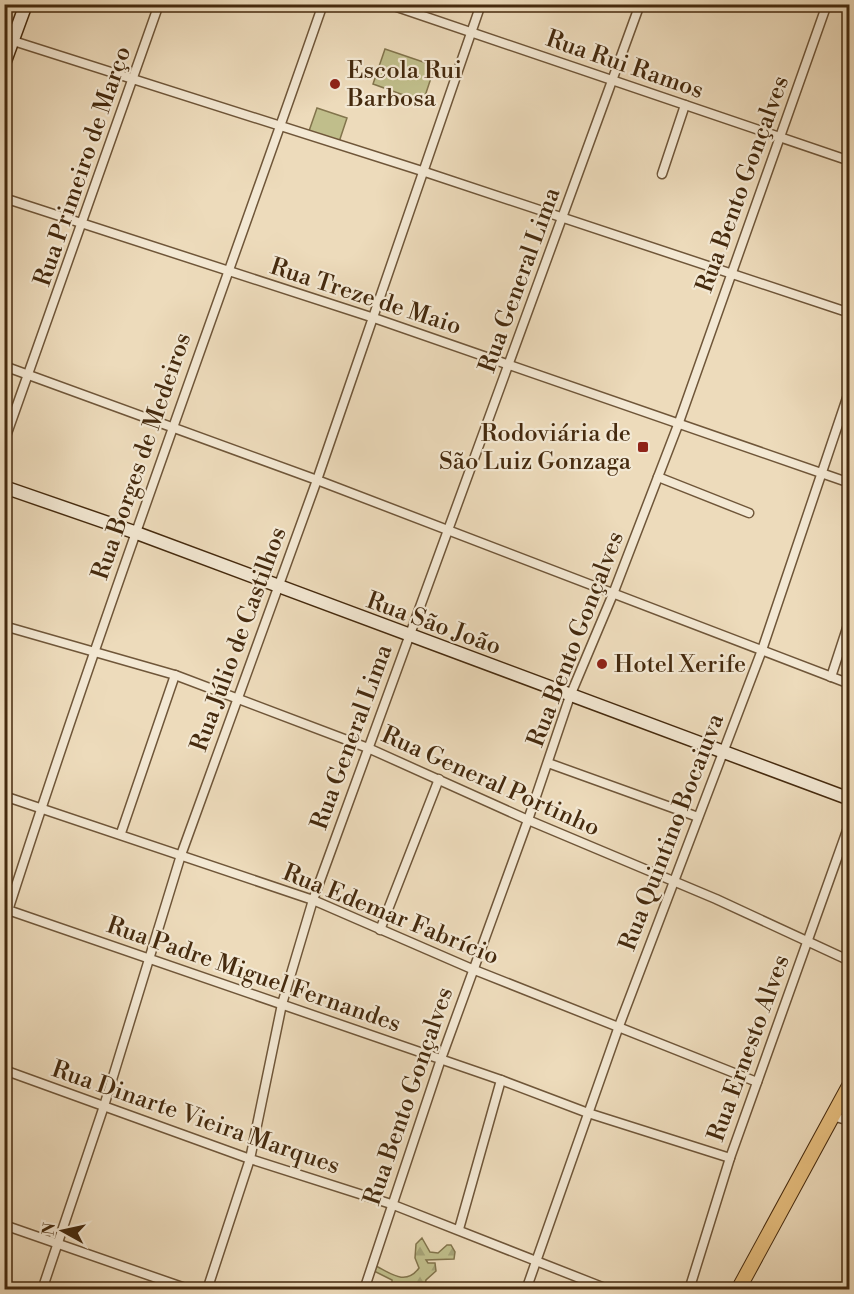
<svg xmlns="http://www.w3.org/2000/svg" width="854" height="1294" font-family="'Libre Bodoni',serif">
<style>
.grass{fill:#c0be8b;stroke:#82744c;stroke-width:1.5}
.forest{fill:url(#forest-firs);stroke:#82744c;stroke-width:1.5}
.lines{fill:none;stroke-linecap:round;stroke-linejoin:round}
.minor-casing{stroke:#6f5639;stroke-width:11}
.secondary-casing{stroke:#452a0e;stroke-width:15}
.trunk-casing{stroke:#452a0e;stroke-width:16}
.minor{stroke:#f3e8d3;stroke-width:8}
.secondary{stroke:#f3e8d3;stroke-width:12}
.trunk{stroke:#e6be7e;stroke-width:14}
.poi-dot{fill:#8f2418;stroke:#f3e8d3;stroke-width:2}
.labels{text-anchor:middle;stroke-width:4.5;stroke-linejoin:round;paint-order:stroke}
.street-label{font-size:24px;fill:#452a0e;stroke:#f3e8d3}
.poi-label{font-size:24px;fill:#452a0e;stroke:#f3e8d3;text-anchor:start}
</style>
<defs>
<pattern id="forest-firs" width="22" height="20" patternUnits="userSpaceOnUse" patternTransform="scale(1.5)"><rect width="22" height="20" fill="#c0be8b"/><path d="M5 1l3.5 6h-7zM16 11l3.5 6h-7z" fill="#a6a377"/></pattern>
</defs>
<rect width="100%" height="100%" fill="#eddbbb"/>
<filter id="stains"><feTurbulence type="fractalNoise" baseFrequency=".00333" numOctaves="4"/><feColorMatrix values="0 0 0 0 .2 0 0 0 0 .09 0 0 0 0 .02 0 0 0 .5 -.17"/></filter>
<radialGradient id="worn" r=".72"><stop offset=".6" stop-color="#630" stop-opacity="0"/><stop offset="1" stop-color="#630" stop-opacity=".3"/></radialGradient>
<g class="grass">
<polygon points="385,49 435,66 423,102 373,84"/>
<polygon points="317,108 347,118 339,142 309,131"/>
</g>
<path class="forest" d="M422,1238L430,1252L438,1253L447,1245H451L455,1252L454,1259L426,1260L428,1263H435L436,1271L426,1280L424,1289H392V1280L374,1271V1265C389,1272 405,1287 419,1268L415,1258L416,1244Z"/>
<g class="lines">
<g class="minor-casing">
<g id="minor">
<polyline points="388,4 850,161"/>
<polyline points="837,4 850,9"/>
<polyline points="4,38 422,171 850,313"/>
<polyline points="662,174 685,105"/>
<polyline points="4,198 374,318 850,483"/>
<polyline points="4,366 317,480 850,684"/>
<polyline points="4,442 159,4"/>
<polyline points="658,477 749,513"/>
<polyline points="4,626 175,675 368,748 528,820 716,899 850,961"/>
<polyline points="831,677 850,619"/>
<polyline points="548,763 698,817"/>
<polyline points="4,796 313,900 472,969 757,1082"/>
<polyline points="121,833 175,675"/>
<polyline points="5,909 501,1080 588,1113 730,1158"/>
<path d="M4,923C103,614 216,311 323,4"/>
<polyline points="380,930 439,779"/>
<polyline points="4,1070 250,1159 391,1204 610,1290"/>
<polyline points="832,1116 850,1121"/>
<polyline points="4,1225 191,1290"/>
<polyline points="459,1229 501,1080"/>
<polyline points="42,1290 104,1106 181,855 317,480 481,4"/>
<polyline points="207,1290 250,1159 282,1004 313,900 640,4"/>
<polyline points="364,1290 441,1059 528,820 570,696 613,594 678,425 827,4"/>
<polyline points="526,1290 619,1026 762,650 850,389"/>
<polyline points="689,1290 730,1158 850,822"/>
<polyline points="845,1290 850,1278"/>
</g>
</g>
<g class="secondary-casing">
<g id="secondary">
<polyline points="4,64 26,4"/>
<polyline points="4,487 134,532 850,799"/>
</g>
</g>
<g class="trunk-casing">
<polyline id="trunk" points="738,1290 850,1084"/>
</g>
<use href="#minor" class="minor"/>
<use href="#secondary" class="secondary"/>
<use href="#trunk" class="trunk"/>
</g>
<g class="poi-dot">
<circle cx="335" cy="84" r="6"/>
<rect x="637" y="441" width="12" height="12" rx="3"/>
<circle cx="602" cy="664" r="6"/>
</g>
<g class="labels">
<g class="street-label">
<text transform="translate(625 64) rotate(19)" y="8">Rua Rui Ramos</text>
<text transform="translate(82 166) rotate(-71)" y="8">Rua Primeiro de Março</text>
<text transform="translate(742 184) rotate(-70)" y="8">Rua Bento Gonçalves</text>
<text transform="translate(519 280) rotate(-70)" y="8">Rua General Lima</text>
<text transform="translate(366 296) rotate(18)" y="8">Rua Treze de Maio</text>
<text transform="translate(141 456) rotate(-71)" y="8">Rua Borges de Medeiros</text>
<text transform="translate(434 623) rotate(20)" y="8">Rua São João</text>
<text transform="translate(238 639) rotate(-70)" y="8">Rua Júlio de Castilhos</text>
<text transform="translate(575 639) rotate(-69)" y="8">Rua Bento Gonçalves</text>
<text transform="translate(351 737) rotate(-70)" y="8">Rua General Lima</text>
<text transform="translate(491 781) rotate(24)" y="8">Rua General Portinho</text>
<text transform="translate(671 832) rotate(-69)" y="8">Rua Quintino Bocaiuva</text>
<text transform="translate(391 914) rotate(22)" y="8">Rua Edemar Fabrício</text>
<text transform="translate(254 974) rotate(19)" y="8">Rua Padre Miguel Fernandes</text>
<text transform="translate(748 1048) rotate(-70)" y="8">Rua Ernesto Alves</text>
<text transform="translate(408 1096) rotate(-71)" y="8">Rua Bento Gonçalves</text>
<text transform="translate(196 1117) rotate(19)" y="8">Rua Dinarte Vieira Marques</text>
</g>
<g class="poi-label">
<text x="347" y="78">Escola Rui<tspan x="347" dy="28">Barbosa</tspan></text>
<text x="631" y="441" text-anchor="end">Rodoviária de<tspan x="631" dy="28">São Luiz Gonzaga</tspan></text>
<text x="614" y="672">Hotel Xerife</text>
</g>
</g>
<rect width="854" height="1294" fill="none" stroke="#eddbbb" stroke-width="24"/>
<rect x="6" y="6" width="842" height="1282" fill="none" stroke="#452a0e" stroke-width="3"/>
<rect x="12" y="12" width="830" height="1270" fill="none" stroke="#452a0e" stroke-width="1.5"/>
<g transform="translate(63 1231) rotate(278)" stroke="#f3e8d3" stroke-width="4.5" paint-order="stroke">
<path d="M0-4.5L10 22L0 15L-10 22Z" fill="#452a0e"/>
<text y="-9" font-size="16" font-weight="bold" text-anchor="middle" fill="#452a0e">N</text>
</g>
<rect width="100%" height="100%" filter="url(#stains)"/>
<rect width="100%" height="100%" fill="url(#worn)"/>
</svg>
